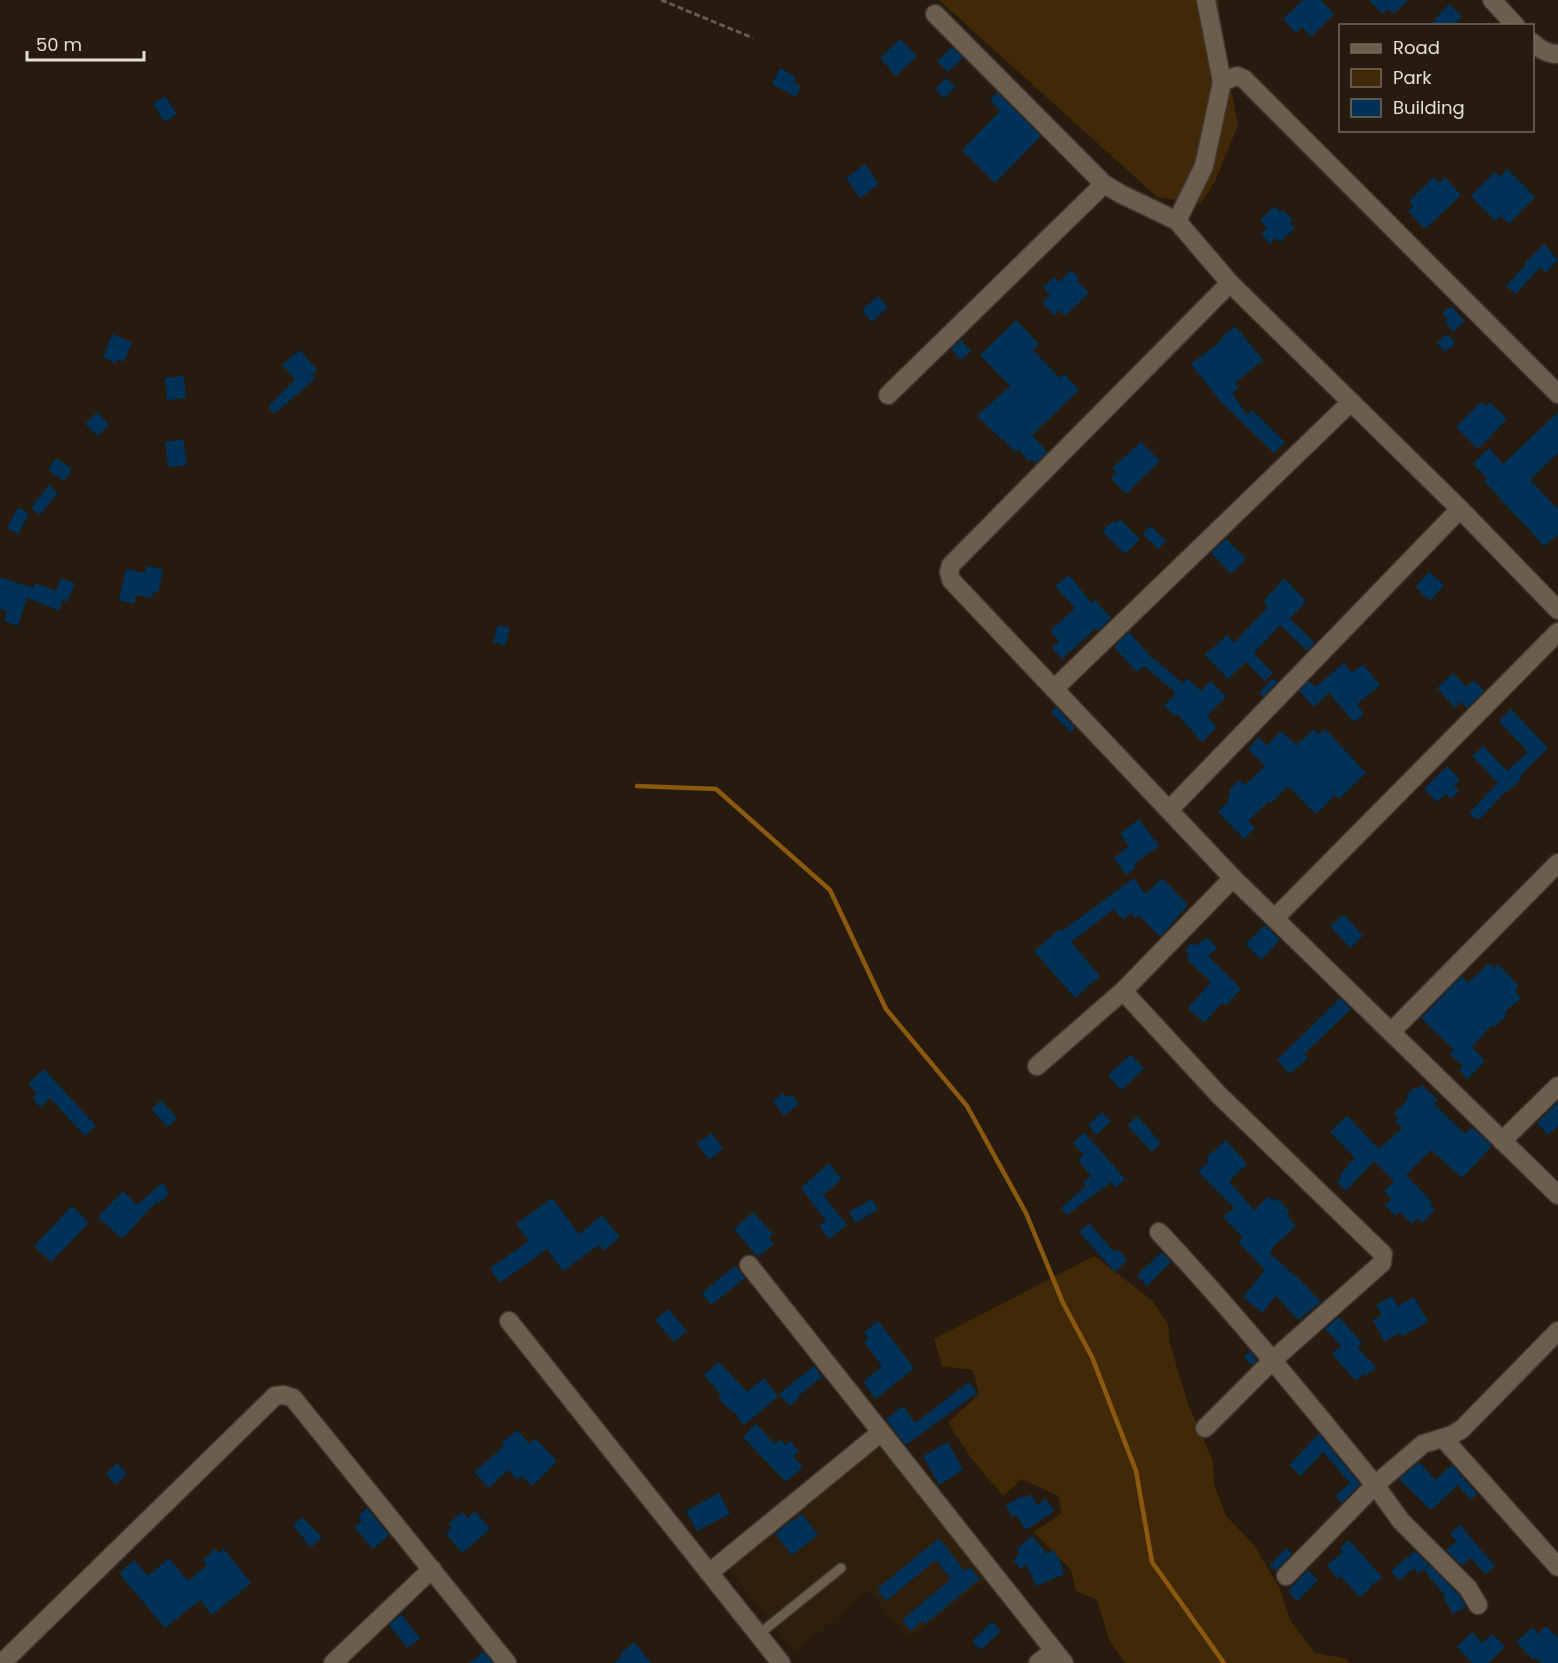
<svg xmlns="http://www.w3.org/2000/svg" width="1558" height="1663" font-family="Poppins,sans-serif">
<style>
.built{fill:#2e1f0c}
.green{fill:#412908}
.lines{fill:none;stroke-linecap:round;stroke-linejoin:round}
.stream{stroke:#8b5910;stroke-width:4.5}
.building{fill:#003157}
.lane-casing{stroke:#3e362f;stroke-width:12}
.street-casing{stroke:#3e362f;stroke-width:21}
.path{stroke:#655b50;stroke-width:3;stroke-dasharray:6 3;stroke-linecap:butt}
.lane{stroke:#6c5e4f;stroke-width:9}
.street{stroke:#6c5e4f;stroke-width:18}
</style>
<rect width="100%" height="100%" fill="#261b0e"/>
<polygon class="built" points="880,1441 988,1579 907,1640 869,1590 795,1652 727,1567"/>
<g class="green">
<polygon points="939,0 1218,0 1223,47 1238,125 1216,179 1201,204 1157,197"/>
<polygon points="1094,1256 1153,1301 1168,1325 1170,1344 1189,1407 1213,1461 1214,1484 1226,1516 1254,1545 1279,1587 1290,1620 1315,1653 1347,1659 1349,1663 1125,1663 1109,1640 1097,1600 1076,1591 1071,1570 1034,1532 1062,1513 1058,1496 1022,1479 1003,1496 971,1458 948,1423 979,1394 973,1370 942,1366 934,1339"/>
</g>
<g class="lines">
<polyline class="stream" points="637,786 716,789 830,890 886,1009 967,1106 1026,1213 1063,1303 1092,1357 1136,1471 1152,1562 1224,1663"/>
</g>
<g class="building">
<polygon points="1303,0 1321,0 1334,14 1311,37 1302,27 1296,33 1283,19"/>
<polygon points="1369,0 1408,0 1394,14 1388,9 1383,14"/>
<polygon points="1449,4 1462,16 1453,26 1429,26"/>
<polygon points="900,39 917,56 896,76 880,58"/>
<polygon points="952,47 963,58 948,72 937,61"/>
<polygon points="780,68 796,77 793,82 801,86 796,97 772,84"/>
<polygon points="946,78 956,87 944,98 935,89"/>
<polygon points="997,92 1041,136 995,183 962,150 1000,111 990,100"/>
<polygon points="165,96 177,114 165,122 153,104"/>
<polygon points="865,164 879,184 860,198 846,178"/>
<polygon points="1507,169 1535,197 1509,224 1501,216 1495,221 1471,196 1495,172 1500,177"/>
<polygon points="1434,177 1439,183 1445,177 1461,195 1425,229 1408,211 1413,206 1409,201"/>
<polygon points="1275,206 1280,212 1283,210 1293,220 1290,223 1295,228 1280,242 1277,238 1270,244 1261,234 1267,228 1260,220"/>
<polygon points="1544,244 1558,260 1545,273 1540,267 1516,294 1506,286 1526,264 1525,263"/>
<polygon points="1071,270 1079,278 1077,280 1089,293 1065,316 1059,310 1054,315 1042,303 1050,295 1043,287 1054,277 1059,282"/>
<polygon points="878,296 888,307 872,322 862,310"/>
<polygon points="1451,306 1465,321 1453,332 1445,322 1448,320 1442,314"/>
<polygon points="1016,320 1039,344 1033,350 1060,378 1064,374 1079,390 1032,435 1047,452 1036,463 1032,459 1030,462 1018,449 1015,452 1003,439 1002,440 977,416 1010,386 980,355"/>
<polygon points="1235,326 1263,360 1235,383 1239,388 1232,393 1247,415 1252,410 1285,442 1274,453 1221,402 1191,364 1223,339 1222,337"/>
<polygon points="112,334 132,342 124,362 118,359 116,364 103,357"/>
<polygon points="1447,334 1456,343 1445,352 1437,343"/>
<polygon points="961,340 971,351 961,360 951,349"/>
<polygon points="300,350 317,370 312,375 315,379 274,414 268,407 295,379 282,365"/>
<polygon points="184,376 186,398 167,400 165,378"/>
<polygon points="1481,402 1486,406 1490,402 1507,419 1478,449 1456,427"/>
<polygon points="97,412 109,425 98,436 85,424"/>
<polygon points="1558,412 1558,453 1530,480 1558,509 1558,535 1544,546 1484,481 1487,478 1473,464 1489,448 1503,464"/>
<polygon points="183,439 187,465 168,467 165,442"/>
<polygon points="1141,442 1160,461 1126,494 1111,478 1117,472 1112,468"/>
<polygon points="56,458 72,469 64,481 48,470"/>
<polygon points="49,485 58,493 40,515 31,508"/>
<polygon points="18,507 29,514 18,534 7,528"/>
<polygon points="1120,519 1140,539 1125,554 1102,531 1113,521 1116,523"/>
<polygon points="1151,526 1166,541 1158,549 1143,534"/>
<polygon points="1226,539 1246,559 1231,574 1211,553"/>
<polygon points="146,566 163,569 158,593 153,592 152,598 136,595 134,604 119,600 126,569 145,573"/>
<polygon points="1429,572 1444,585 1430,601 1415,587"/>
<polygon points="1069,575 1092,603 1095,600 1111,618 1099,630 1095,629 1062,659 1052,648 1059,641 1050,631 1075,608 1055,586"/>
<polygon points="0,577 33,588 35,583 56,591 61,578 75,583 67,602 62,600 60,611 27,598 18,626 4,621 7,612 0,609"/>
<polygon points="1284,578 1306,601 1290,619 1315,643 1307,651 1280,625 1254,653 1273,673 1265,681 1246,662 1228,679 1205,655 1227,635 1234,643 1268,607 1263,602"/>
<polygon points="498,625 510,628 505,646 493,642"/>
<polygon points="1129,632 1150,656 1183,683 1187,678 1201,691 1211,681 1226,697 1207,716 1217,727 1202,742 1177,714 1175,716 1164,706 1176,693 1144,666 1137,672 1114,647"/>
<polygon points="1344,663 1352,673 1363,664 1380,685 1357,704 1364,714 1354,722 1329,693 1314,707 1299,691 1309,681 1315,687"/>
<polygon points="1453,673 1466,687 1474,680 1484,691 1467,708 1461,702 1455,708 1437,688"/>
<polygon points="1273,678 1277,682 1263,697 1259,693"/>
<polygon points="1056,707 1075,728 1071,733 1051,712"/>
<polygon points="1511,709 1548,748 1520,776 1522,778 1507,792 1506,791 1480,819 1475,819 1469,813 1498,783 1472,756 1483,746 1507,771 1528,752 1499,721"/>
<polygon points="1314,729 1319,735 1324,730 1328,732 1366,773 1339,799 1335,795 1316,814 1289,787 1286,788 1271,803 1269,801 1248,821 1255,828 1244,839 1218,812 1230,800 1227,797 1231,793 1229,790 1239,780 1245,785 1265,766 1248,749 1259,737 1267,746 1281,731 1296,745"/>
<polygon points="1447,766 1460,780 1454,785 1459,790 1451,799 1446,794 1437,802 1424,789"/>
<polygon points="1139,819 1159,846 1134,864 1136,867 1126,875 1114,858 1129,846 1120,834"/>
<polygon points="1134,878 1145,894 1162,878 1188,905 1160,937 1139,915 1135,918 1132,913 1123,920 1114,909 1071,942 1100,976 1075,998 1034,951 1060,929 1062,931"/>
<polygon points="1344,914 1363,936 1350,948 1330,926"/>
<polygon points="1265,925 1280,940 1261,960 1246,944"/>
<polygon points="1207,937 1217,948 1208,956 1241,989 1225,1006 1222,1003 1204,1023 1188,1008 1211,982 1186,958 1190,955 1185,950 1193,942 1197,946"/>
<polygon points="1489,963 1494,968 1498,964 1519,986 1515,991 1521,998 1504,1013 1506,1016 1494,1027 1492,1025 1472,1047 1485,1061 1467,1079 1459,1070 1463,1066 1450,1054 1454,1050 1421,1018 1462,976 1468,983"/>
<polygon points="1340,998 1351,1009 1304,1054 1308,1058 1290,1074 1277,1060"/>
<polygon points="1131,1055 1144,1069 1121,1090 1108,1075"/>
<polygon points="44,1069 96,1126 85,1136 50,1098 41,1108 32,1098 37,1093 28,1084"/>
<polygon points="1422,1085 1438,1100 1434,1104 1465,1134 1472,1127 1492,1146 1462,1178 1431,1150 1406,1175 1432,1202 1430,1205 1435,1210 1422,1223 1418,1218 1412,1224 1400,1212 1395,1216 1385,1205 1392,1199 1384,1191 1394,1181 1374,1161 1346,1191 1337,1182 1342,1176 1340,1174 1355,1158 1330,1132 1347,1116 1379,1149 1402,1128 1395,1121 1398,1118 1394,1114 1408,1099 1406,1096 1415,1087 1418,1089"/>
<polygon points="783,1093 787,1098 791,1094 799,1104 784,1116 773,1101"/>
<polygon points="161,1100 177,1118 168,1127 151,1109"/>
<polygon points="1558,1102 1558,1126 1548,1135 1537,1123"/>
<polygon points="1102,1112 1111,1121 1096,1135 1088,1125"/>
<polygon points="1137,1116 1161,1143 1152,1152 1127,1125"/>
<polygon points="1084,1132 1125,1179 1116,1188 1111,1182 1067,1215 1061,1208 1086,1186 1083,1182 1091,1176 1078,1160 1084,1155 1073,1143"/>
<polygon points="712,1133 723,1149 709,1160 697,1143"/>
<polygon points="1226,1140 1247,1164 1229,1181 1254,1210 1269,1196 1273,1201 1277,1198 1290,1212 1287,1216 1296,1226 1271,1249 1273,1250 1269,1253 1299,1279 1321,1302 1298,1320 1276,1296 1262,1313 1243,1297 1265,1270 1238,1242 1243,1237 1223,1217 1234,1208 1198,1172 1209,1161 1206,1158"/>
<polygon points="829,1163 842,1179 823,1195 847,1225 829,1239 819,1226 826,1221 801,1188"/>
<polygon points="162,1183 168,1189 166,1191 169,1194 158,1204 156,1202 122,1239 98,1217 123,1191 137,1205"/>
<polygon points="552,1198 579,1234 602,1215 620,1237 604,1251 599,1245 563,1271 547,1249 500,1283 490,1268 529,1241 516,1224"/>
<polygon points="872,1199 878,1210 855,1223 849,1212"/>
<polygon points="72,1206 89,1223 51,1262 34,1246"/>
<polygon points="753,1212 773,1234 769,1238 774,1244 758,1257 734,1229"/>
<polygon points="1089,1223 1114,1252 1117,1249 1127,1260 1115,1272 1079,1232"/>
<polygon points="1162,1252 1171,1262 1147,1286 1137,1275"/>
<polygon points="735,1266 745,1278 711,1305 702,1293"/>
<polygon points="1392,1296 1398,1306 1414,1297 1428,1322 1402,1336 1400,1333 1384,1341 1373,1320 1382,1315 1376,1305"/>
<polygon points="668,1309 687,1331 674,1342 655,1320"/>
<polygon points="1339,1317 1362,1343 1357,1347 1376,1367 1366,1376 1364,1373 1356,1381 1332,1354 1341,1346 1325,1329"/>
<polygon points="878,1321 914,1368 876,1399 863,1382 882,1366 864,1342 868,1338 864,1332"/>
<polygon points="1250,1351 1257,1360 1252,1365 1244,1357"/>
<polygon points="719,1362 747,1392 764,1378 778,1397 744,1425 731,1409 730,1410 718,1398 721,1395 704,1375"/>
<polygon points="814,1366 822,1377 798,1396 799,1398 790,1406 779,1394"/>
<polygon points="969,1382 977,1393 906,1445 886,1419 903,1406 915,1423"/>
<polygon points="756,1424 775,1444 780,1439 785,1445 790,1441 799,1451 793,1456 803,1467 786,1482 743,1437"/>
<polygon points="517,1430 530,1444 535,1438 557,1461 532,1486 522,1476 517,1480 508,1470 489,1488 474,1472 504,1446 502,1443"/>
<polygon points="1319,1434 1360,1484 1342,1503 1335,1496 1350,1483 1323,1452 1301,1476 1289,1465"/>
<polygon points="948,1442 963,1470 939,1485 923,1456"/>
<polygon points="1419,1462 1435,1480 1452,1465 1477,1494 1471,1500 1458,1485 1431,1510 1399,1479"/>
<polygon points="117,1463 127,1473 116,1485 106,1474"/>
<polygon points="719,1493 730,1514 697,1531 686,1511"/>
<polygon points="1031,1494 1037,1505 1046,1499 1054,1511 1026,1530 1016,1515 1012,1517 1006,1505 1022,1496 1023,1498"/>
<polygon points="367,1508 389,1535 373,1549 354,1527 362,1521 358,1516"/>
<polygon points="475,1511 490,1529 462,1553 446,1534 452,1529 448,1524 462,1512 467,1518"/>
<polygon points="802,1514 818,1535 792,1555 775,1534 793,1519 794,1521"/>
<polygon points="302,1517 322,1537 311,1548 293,1525"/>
<polygon points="1460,1525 1495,1566 1485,1574 1471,1558 1462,1566 1446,1550 1457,1541 1450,1534"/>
<polygon points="1032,1536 1047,1554 1053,1550 1060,1560 1064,1574 1036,1586 1026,1564 1021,1569 1013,1560 1020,1554 1016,1550"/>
<polygon points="939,1538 965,1571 970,1567 980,1579 925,1624 923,1620 911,1631 902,1620 951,1579 936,1560 886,1601 877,1589"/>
<polygon points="1349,1540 1382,1577 1373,1585 1369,1582 1372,1586 1360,1597 1340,1576 1337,1578 1327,1565 1343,1552 1340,1548"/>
<polygon points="1286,1548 1292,1554 1276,1571 1270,1565"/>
<polygon points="215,1549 219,1553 224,1549 251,1583 212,1615 200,1600 165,1628 119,1573 134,1560 148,1576 169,1558 188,1581 207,1565 203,1560"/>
<polygon points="1415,1551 1429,1565 1418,1573 1414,1568 1399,1581 1391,1571"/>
<polygon points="1430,1565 1459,1595 1466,1607 1453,1614 1443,1597 1445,1596 1424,1570"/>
<polygon points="1308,1570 1318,1580 1297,1601 1288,1591"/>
<polygon points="401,1614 420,1638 408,1648 389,1625"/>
<polygon points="992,1622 1001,1631 981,1650 972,1641"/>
<polygon points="1546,1626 1558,1638 1558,1663 1541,1663 1535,1657 1533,1660 1516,1642 1532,1627 1538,1634"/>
<polygon points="1472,1632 1482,1643 1492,1634 1505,1647 1488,1663 1472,1663 1457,1647"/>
<polygon points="634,1642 651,1663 614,1663 622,1656 620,1654"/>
<polygon points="484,1652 493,1663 469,1663"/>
</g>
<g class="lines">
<g class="lane-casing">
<polyline id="lane" points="758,1635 841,1568"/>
</g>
<g class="street-casing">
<g id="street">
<polyline points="1492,0 1516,26"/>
<polyline points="935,14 1104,184 1121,194 1177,221 1230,283 1460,509 1558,610"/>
<path d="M1532,42C1539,49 1548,54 1558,54"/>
<polyline points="1222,82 1237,76 1244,79 1558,394"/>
<polyline points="1177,221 1204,166 1222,82 1206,0"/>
<polyline points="1230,283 951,565 949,572 951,580 1233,878 1558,1195"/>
<polyline points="888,395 1104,184"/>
<polyline points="1054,689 1351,402"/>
<polyline points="1169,810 1460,509"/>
<polyline points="1275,918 1558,632"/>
<polyline points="1123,991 1220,1096 1383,1254 1382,1263 1273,1360 1205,1428"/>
<polyline points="1391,1032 1558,863"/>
<polyline points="1037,1066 1123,991 1233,878"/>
<polyline points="1502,1141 1558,1086"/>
<path d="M1159,1232C1235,1313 1305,1399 1375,1485L1423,1444L1452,1435L1462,1429L1558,1331"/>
<polyline points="749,1265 1064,1663"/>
<polyline points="509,1321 781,1663"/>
<polyline points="1443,1438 1558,1567"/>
<polyline points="709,1573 880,1433"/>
<polyline points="1286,1576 1375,1485 1401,1521 1468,1588 1478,1605"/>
<polyline points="2,1663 275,1396 284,1395 293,1398 507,1663"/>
<polyline points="333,1663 432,1569"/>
<polyline points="1038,1663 1054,1651"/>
</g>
</g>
<polyline class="path" points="661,0 753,38"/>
<use href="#lane" class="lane"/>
<use href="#street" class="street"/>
</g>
<rect x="1339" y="24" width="195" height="108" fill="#261b0e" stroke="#73695e" stroke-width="1.5"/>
<rect x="1351" y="44" width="30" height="9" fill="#6c5e4f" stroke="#73695e" stroke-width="1.5"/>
<text x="1393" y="54" font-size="18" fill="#e6ded5">Road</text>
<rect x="1351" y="69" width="30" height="18" fill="#412908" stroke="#73695e" stroke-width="1.5"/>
<text x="1393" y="84" font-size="18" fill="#e6ded5">Park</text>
<rect x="1351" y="99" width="30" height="18" fill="#003157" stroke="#73695e" stroke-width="1.5"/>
<text x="1393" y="114" font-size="18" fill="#e6ded5">Building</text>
<path d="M27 51v9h117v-9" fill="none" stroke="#e6ded5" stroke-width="3"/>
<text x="36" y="51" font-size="18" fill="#e6ded5" stroke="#261b0e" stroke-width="4.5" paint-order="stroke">50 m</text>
</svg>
